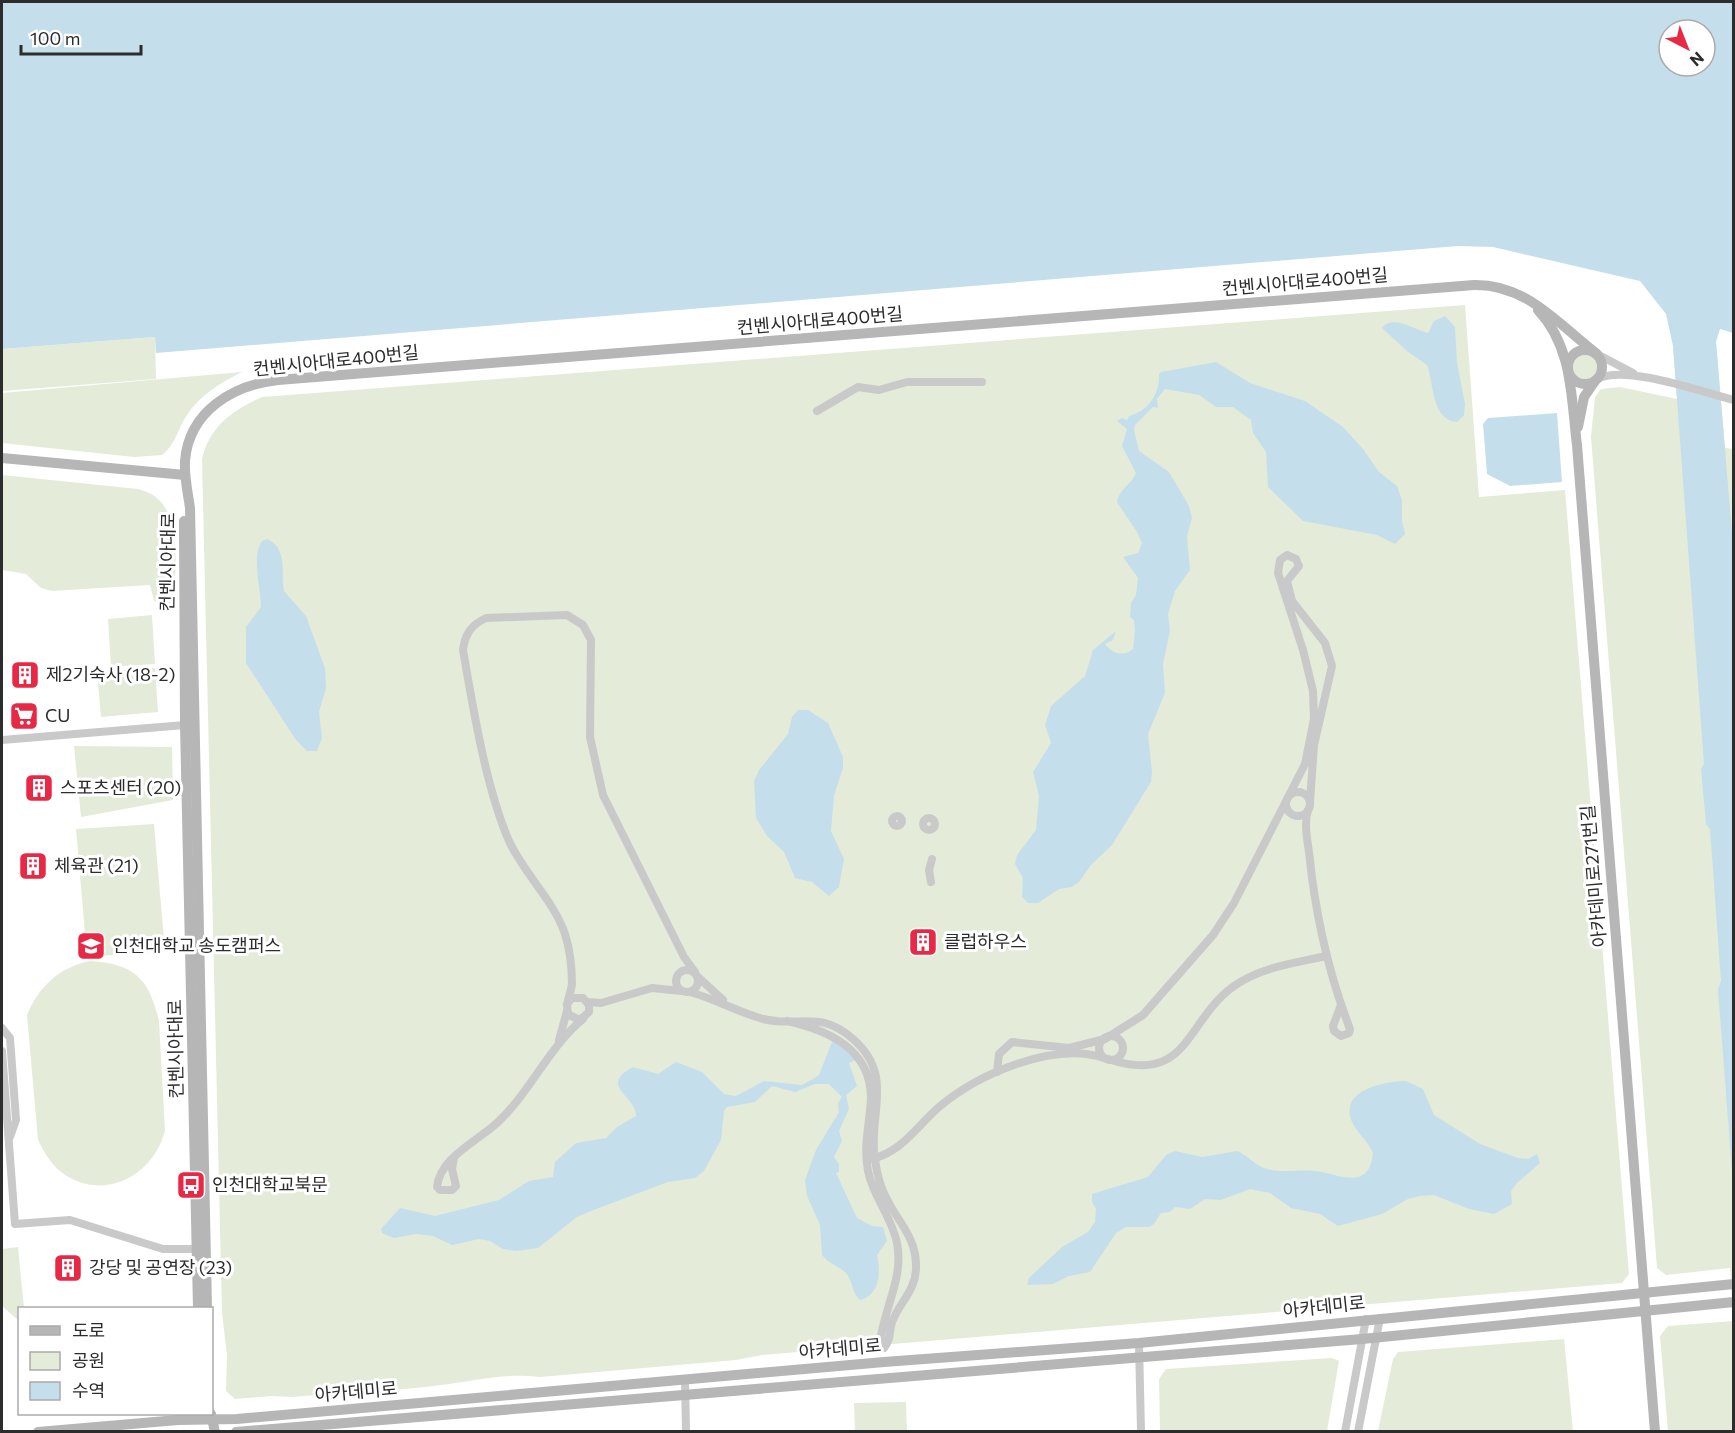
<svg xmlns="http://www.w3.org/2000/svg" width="1735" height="1433" font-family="Commissioner,'Noto Sans KR',sans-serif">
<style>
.green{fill:#e4ebd9}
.water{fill:#c4dfeb;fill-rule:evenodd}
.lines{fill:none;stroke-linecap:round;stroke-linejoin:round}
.street{stroke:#c9c9c9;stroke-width:8}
.secondary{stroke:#b6b6b6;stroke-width:10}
.labels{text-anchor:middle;stroke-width:6;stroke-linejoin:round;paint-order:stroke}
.street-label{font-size:18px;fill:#2c2c2c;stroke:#fff}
.poi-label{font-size:18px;fill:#2c2c2c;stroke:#fff;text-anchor:start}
</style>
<rect width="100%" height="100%" fill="#fff"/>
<g class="green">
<path d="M1465,305L1479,497L1565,490L1629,1274L1622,1283L762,1355L736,1360L540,1377C508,1373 480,1380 449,1384C397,1391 344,1393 292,1397L272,1396L235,1399L226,1391L227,1355L222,1313L202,459C210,426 232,411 262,397Z"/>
<polygon points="155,337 156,379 2,391 2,349"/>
<polygon points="1716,342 1725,448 1734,449 1733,1431 1668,1431 1660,1336 1668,1326 1733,1321 1730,1268 1666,1275 1657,1268 1591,437 1595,397 1601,389 1620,387 1677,399 1673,346"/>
<circle cx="1585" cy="367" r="12"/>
<path d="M242,372C220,383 200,395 187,415C177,430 176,444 162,455L134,457L2,443V393Z"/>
<path d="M2,475L138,489C187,500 174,567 174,604L154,601L150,585L52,591L41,588L26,574L2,570Z"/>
<polygon points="152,615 155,664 111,667 108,619"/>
<polygon points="155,668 158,712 101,717 97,672"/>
<polygon points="74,746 172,747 173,800 81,817"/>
<polygon points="154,824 165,951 87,957 76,829"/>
<path d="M90,961C134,964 149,978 159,1021L165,1130C155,1173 108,1201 67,1176C53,1168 45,1154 38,1140L27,1015C39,986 60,967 90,961Z"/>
<polygon points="18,1247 24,1308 20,1308 18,1320 2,1306 2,1249"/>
<polygon points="1564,1339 1573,1431 1378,1431 1393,1359 1398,1352"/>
<polygon points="1332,1358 1339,1361 1327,1431 1160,1431 1159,1379 1166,1369"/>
<polygon points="906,1402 907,1431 855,1431 854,1403"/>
</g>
<g class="water">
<path d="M2,2H1733V333L1720,329L1716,342L1734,556L1733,1184L1718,989L1721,981L1710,829L1706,824L1701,769L1704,764L1673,346L1666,314L1640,281L1493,247L1458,246L156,353L155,337L2,349ZM1669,30H1705V66H1669Z"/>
<path d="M1445,316L1455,327L1457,363L1465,404L1464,415L1457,422C1431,420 1434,383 1427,365L1407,351L1382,328C1393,314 1414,330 1428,333L1434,321Z"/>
<path d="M1216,362L1250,383L1305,401L1343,427L1363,449L1379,472L1397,486L1402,500V521L1405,534L1395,544L1377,535L1303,521L1268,487L1266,452L1253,433L1251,420L1233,407H1216L1199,395L1165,389L1157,399L1158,408L1153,407L1135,425L1134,430L1139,451L1169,472L1189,506L1192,518L1187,536L1190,570L1175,591L1168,614L1170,631L1163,664L1165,693L1148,734L1152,772L1151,782L1112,845L1091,865L1079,882L1072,887L1059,889L1038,903H1028L1022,897L1023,878L1015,864L1017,855L1036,830L1039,796L1033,772L1051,743L1045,725L1051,706L1085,676L1093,650L1116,631L1113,640L1105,644C1113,654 1123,657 1133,649L1135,630L1134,620L1130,617L1131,603L1136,595L1138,578L1123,557L1138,553L1142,543L1137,532L1117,502C1120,488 1131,485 1136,473L1122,446L1127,429L1117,421L1122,418L1127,420L1129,416C1148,412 1160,393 1159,375L1161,372Z"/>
<polygon points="1557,413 1562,482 1510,486 1487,474 1483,424 1488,418"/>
<path d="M267,539C288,547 281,575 284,591L306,616L325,668L326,688L319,712L322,738L317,751H307L296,740L246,663V627L261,607C261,588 251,557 262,541Z"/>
<polygon points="798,710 808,710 828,723 843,757 843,768 834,796 831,831 844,859 839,887 829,896 812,882 795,878 784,852 767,836 756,818 754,781 759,770 788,734 792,717"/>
<path d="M833,1039L856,1060L849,1063L857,1086L846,1095L849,1109L839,1131L842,1141L834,1157L839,1164V1172L836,1173L857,1218L872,1226L883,1227L887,1241L877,1255C881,1272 880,1295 860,1300C851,1292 853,1281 846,1273C839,1266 829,1264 822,1255L820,1225L807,1196L805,1180L816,1150L839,1112L838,1103L842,1097L829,1084H815L795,1092L772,1086L755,1102L727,1107L724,1111L721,1140L704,1171L695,1178L668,1182L591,1211L577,1217L538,1248L516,1251L503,1249L490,1241L479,1239L452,1245L433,1236L416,1234L394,1238L382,1233L381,1229L400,1208L435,1216L499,1200L529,1181L553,1177L555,1162L576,1143L606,1138L617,1127L636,1116C637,1096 597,1086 633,1067L658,1074L676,1062L702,1072L724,1094L736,1096L764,1081L802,1085L813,1079L819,1075Z"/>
<path d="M1406,1081L1423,1089L1434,1115L1480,1144L1518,1158L1528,1159L1537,1154L1540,1163L1517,1183L1511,1191L1512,1204L1494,1214L1469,1209L1434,1195L1420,1196L1408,1199L1382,1214L1338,1226L1320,1214L1291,1208L1270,1193L1250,1189L1221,1200L1205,1199L1190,1209L1175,1207L1170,1212L1161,1213L1154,1224L1149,1227H1126L1116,1233L1090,1272L1069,1276L1053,1284L1027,1285L1029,1278L1062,1247L1088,1232L1095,1222L1096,1209L1092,1202V1194L1148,1177L1166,1155L1175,1151L1202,1157L1237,1151C1247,1155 1255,1165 1264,1168C1281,1174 1297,1169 1315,1171C1337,1173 1369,1193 1373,1153C1368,1141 1357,1133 1352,1122C1338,1090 1385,1081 1406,1081Z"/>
</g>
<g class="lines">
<g class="street">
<polyline points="1597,354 1633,373"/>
<path d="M1597,379C1625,364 1702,392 1734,400"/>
<polyline points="817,411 858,387 879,390 907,382 982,382"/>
<polyline points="2,740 185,725"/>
<circle cx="1298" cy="804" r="12"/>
<path d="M1308,810C1304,823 1307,838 1309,852C1315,912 1328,972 1350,1029L1349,1033L1341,1036L1334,1031L1333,1026L1341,1005"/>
<circle cx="897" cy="821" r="5"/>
<circle cx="929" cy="824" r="6"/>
<polyline points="931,882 929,870 932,859"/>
<circle cx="687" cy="981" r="11"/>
<polyline points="698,977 723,1000"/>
<path d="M690,992C715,999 738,1012 763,1019C799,1028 820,1009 853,1039C896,1076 867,1117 875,1160C877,1175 881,1190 889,1203C900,1224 916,1239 916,1265C917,1290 900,1301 892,1322C889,1332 891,1340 884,1348L880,1342C884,1308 904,1278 897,1243C892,1217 873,1197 868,1171C863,1145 870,1123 871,1098C871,1049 828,1030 787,1021"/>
<polyline points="588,1002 601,1003 652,988 681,991"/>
<path d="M567,1004L572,998H583L589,1005V1012L580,1020L569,1015C564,1004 571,994 572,984C572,967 570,950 565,934C553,899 524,874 509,841C486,788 473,708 463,650C465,634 471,625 486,618L567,615L583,625L591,640L590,737L603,795L684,957L695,972"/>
<polyline points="2,1028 10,1038 16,1120 10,1137"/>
<circle cx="1111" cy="1048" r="12"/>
<polyline points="1108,1037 1143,1015 1213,935 1234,903 1305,764 1314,719 1313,691 1303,650 1278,573 1280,560 1287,555 1296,559 1299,566 1287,581 1292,601 1325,643 1332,666 1314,745 1310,802"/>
<polyline points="559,1040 567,1011"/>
<polyline points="2,1051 15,1224 70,1220 163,1249 196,1249"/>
<path d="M1108,1059C1189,1086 1185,1021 1234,986C1261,967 1295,963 1326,956"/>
<polyline points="997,1072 999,1054 1012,1042 1069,1048 1105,1039"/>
<path d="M454,1158L452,1169L456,1186L452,1190H440L437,1187C440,1157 478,1141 498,1122C531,1091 548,1048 583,1019"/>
<path d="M871,1159C902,1152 916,1127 939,1107C978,1074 1054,1041 1104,1058"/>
<polyline points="1139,1343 1141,1432"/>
<polyline points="685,1379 686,1432"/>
<polyline points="1345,1432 1366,1319"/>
<polyline points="1358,1432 1380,1318"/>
</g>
<g class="secondary">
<path d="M1538,310C1573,347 1571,398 1577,445L1655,1432"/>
<circle cx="1585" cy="367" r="17"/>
<polyline points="1578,427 1584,397 1595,381"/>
<polyline points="2,458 185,475"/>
<polyline points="184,521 185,725 198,1308"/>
<path d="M207,1308L190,508C188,493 184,477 185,461C189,411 233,385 278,380L1474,285C1527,284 1558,324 1597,354"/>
<polyline points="211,1414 215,1432"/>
<polyline points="38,1432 178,1420 237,1419 884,1362 1139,1343 1734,1284"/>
<polyline points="236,1432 1362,1339 1734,1302"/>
</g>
</g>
<defs>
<g id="building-square" transform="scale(1.5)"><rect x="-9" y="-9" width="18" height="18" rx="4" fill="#e82946" stroke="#fff"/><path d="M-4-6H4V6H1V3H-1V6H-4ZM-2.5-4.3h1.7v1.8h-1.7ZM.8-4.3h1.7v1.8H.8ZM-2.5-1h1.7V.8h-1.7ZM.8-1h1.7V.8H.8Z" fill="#fff"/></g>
<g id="supermarket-square" transform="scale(1.5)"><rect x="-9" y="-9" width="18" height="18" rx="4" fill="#e82946" stroke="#fff"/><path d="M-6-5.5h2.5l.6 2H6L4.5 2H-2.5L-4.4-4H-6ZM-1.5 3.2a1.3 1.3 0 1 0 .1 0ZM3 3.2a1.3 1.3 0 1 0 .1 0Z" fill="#fff"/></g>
<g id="university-square" transform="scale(1.5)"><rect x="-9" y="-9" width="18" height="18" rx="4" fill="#e82946" stroke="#fff"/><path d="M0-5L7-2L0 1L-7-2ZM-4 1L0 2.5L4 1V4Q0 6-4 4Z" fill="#fff"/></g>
<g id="bus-square" transform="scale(1.5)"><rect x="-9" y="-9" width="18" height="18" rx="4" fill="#e82946" stroke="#fff"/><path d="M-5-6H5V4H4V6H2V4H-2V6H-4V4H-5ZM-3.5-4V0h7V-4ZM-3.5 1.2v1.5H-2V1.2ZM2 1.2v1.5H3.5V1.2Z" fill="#fff"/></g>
</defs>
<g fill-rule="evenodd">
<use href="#building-square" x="25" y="675"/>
<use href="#supermarket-square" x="24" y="716"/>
<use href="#building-square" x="39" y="788"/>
<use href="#building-square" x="33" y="866"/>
<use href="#building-square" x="923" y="942"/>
<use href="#university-square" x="91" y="946"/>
<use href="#bus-square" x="191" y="1185"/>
<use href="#building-square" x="68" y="1268"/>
</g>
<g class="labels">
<g class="street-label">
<text transform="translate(1305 282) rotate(-5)" y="6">컨벤시아대로400번길</text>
<text transform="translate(820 321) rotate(-5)" y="6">컨벤시아대로400번길</text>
<text transform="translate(336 361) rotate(-6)" y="6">컨벤시아대로400번길</text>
<text transform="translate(168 562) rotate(-89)" y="6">컨벤시아대로</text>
<text transform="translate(1594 876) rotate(-95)" y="6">아카데미로271번길</text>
<text transform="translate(176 1049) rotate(-91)" y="6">컨벤시아대로</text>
<text transform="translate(1324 1307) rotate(-6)" y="6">아카데미로</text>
<text transform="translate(840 1349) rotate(-5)" y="6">아카데미로</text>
<text transform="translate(356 1392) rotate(-5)" y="6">아카데미로</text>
</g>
<g class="poi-label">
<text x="46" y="681">제2기숙사 (18-2)</text>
<text x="45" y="722">CU</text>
<text x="60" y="794">스포츠센터 (20)</text>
<text x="54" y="872">체육관 (21)</text>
<text x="944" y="948">클럽하우스</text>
<text x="112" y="952">인천대학교 송도캠퍼스</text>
<text x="212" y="1191">인천대학교북문</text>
<text x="89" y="1274">강당 및 공연장 (23)</text>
</g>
</g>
<rect width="1735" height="1433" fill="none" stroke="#2c2c2c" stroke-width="6"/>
<rect x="18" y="1307" width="195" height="108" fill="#ffffff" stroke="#ababab" stroke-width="1.5"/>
<rect x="30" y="1326" width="30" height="9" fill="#b6b6b6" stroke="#ababab" stroke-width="1.5"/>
<text x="72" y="1337" font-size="18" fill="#2c2c2c">도로</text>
<rect x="30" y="1352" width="30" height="18" fill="#e4ebd9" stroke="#ababab" stroke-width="1.5"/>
<text x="72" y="1367" font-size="18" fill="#2c2c2c">공원</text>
<rect x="30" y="1382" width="30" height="18" fill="#c4dfeb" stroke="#ababab" stroke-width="1.5"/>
<text x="72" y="1397" font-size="18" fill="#2c2c2c">수역</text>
<g transform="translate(1687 48) rotate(138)"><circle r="28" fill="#ffffff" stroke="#ababab" stroke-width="1.5"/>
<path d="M0-4.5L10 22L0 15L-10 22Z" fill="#e82946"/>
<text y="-9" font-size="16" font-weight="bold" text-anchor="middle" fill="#2c2c2c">N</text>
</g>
<path d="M21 45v9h120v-9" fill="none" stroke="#2c2c2c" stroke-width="3"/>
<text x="30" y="45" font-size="18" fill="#2c2c2c" stroke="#ffffff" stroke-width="4.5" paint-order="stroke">100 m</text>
</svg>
